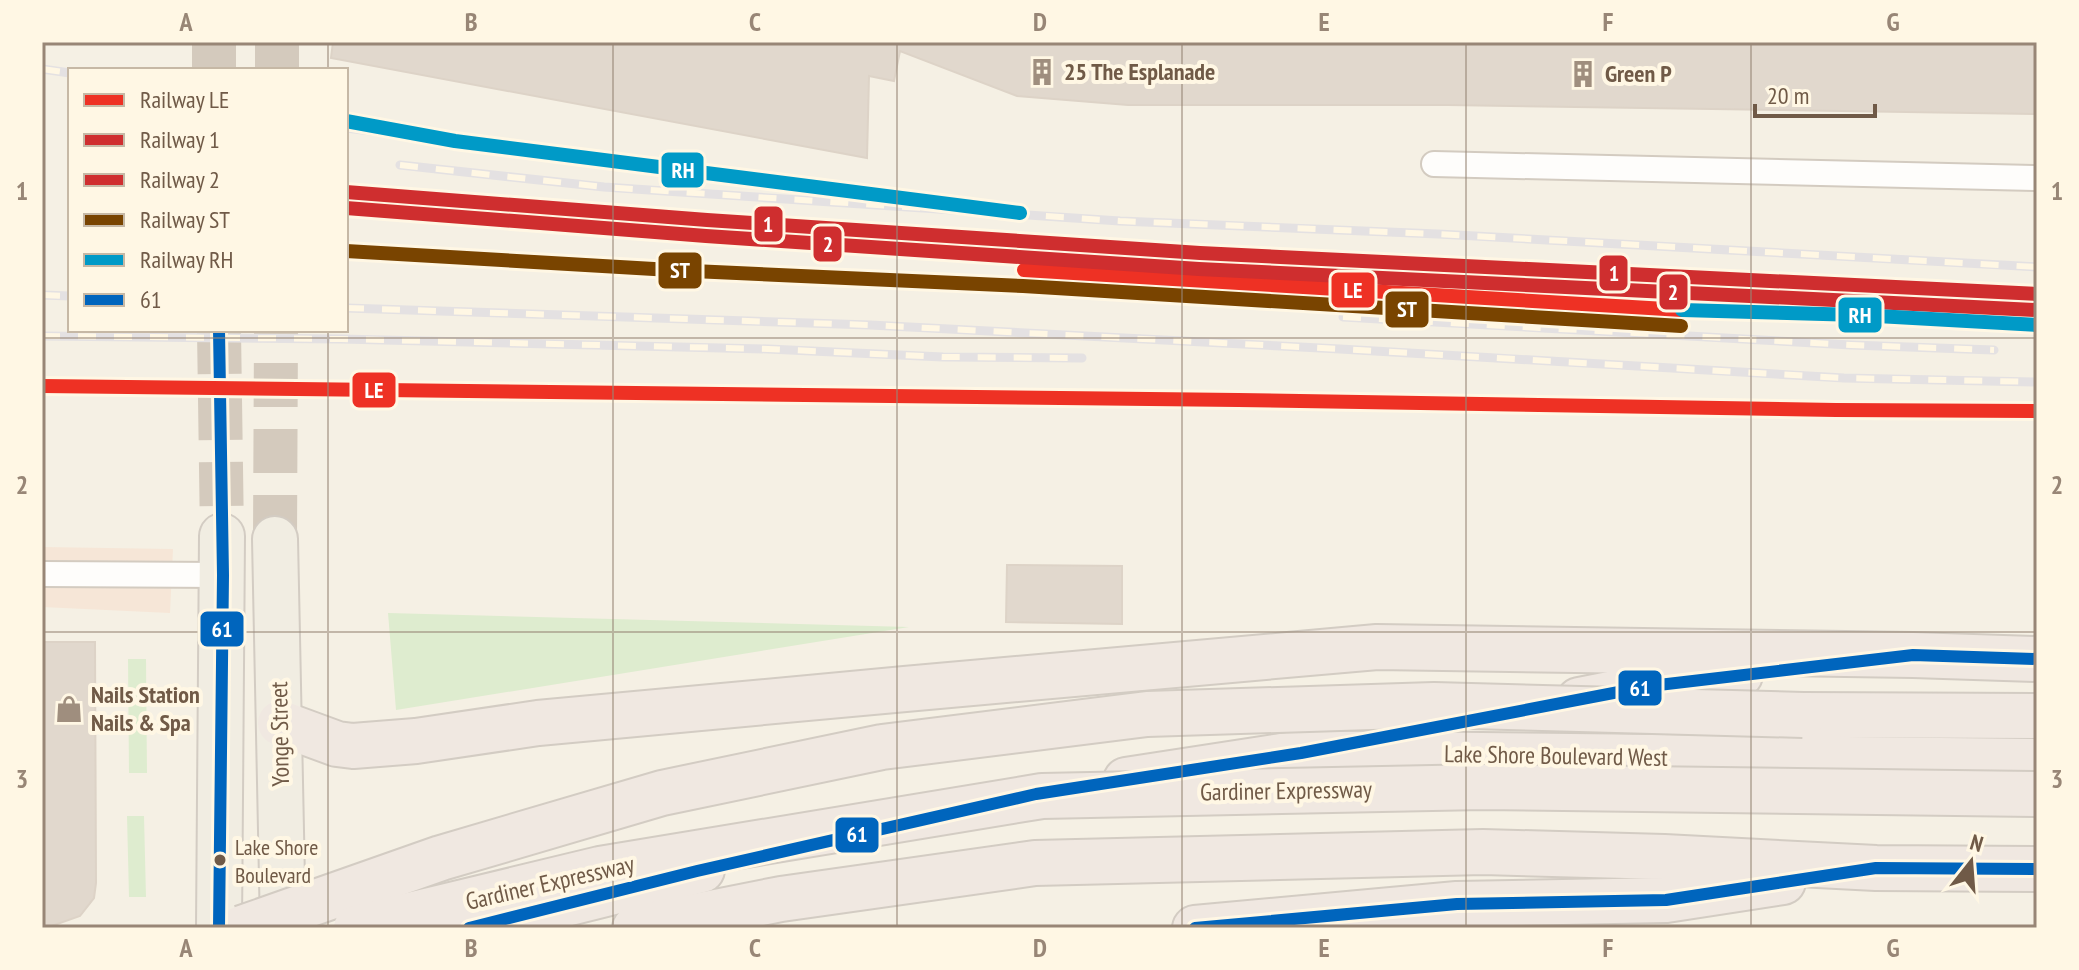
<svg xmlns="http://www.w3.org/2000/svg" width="2079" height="970" font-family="'PT Sans Narrow',sans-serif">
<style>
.commercial{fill:#f6e6d7}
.green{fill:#deeccf}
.building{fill:#e1d8cd;stroke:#ddd3c7;stroke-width:2}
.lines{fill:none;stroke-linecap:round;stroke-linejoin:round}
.primary-tunnel{stroke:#d4cabd;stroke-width:44;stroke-dasharray:44 22;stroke-linecap:butt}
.lane-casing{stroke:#d3cbc0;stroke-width:28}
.primary-casing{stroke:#d3ccc3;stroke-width:48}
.highway-casing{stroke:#d3ccc3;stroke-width:48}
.lane{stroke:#fefdfb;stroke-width:24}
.primary{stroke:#f1ede2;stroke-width:44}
.highway{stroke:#f0e8e1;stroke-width:44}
.rail-casing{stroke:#e4e1e2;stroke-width:9}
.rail{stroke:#fff7e4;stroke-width:6;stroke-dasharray:18;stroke-linecap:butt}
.highway-bridge-casing{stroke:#d3ccc3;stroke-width:48;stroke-linecap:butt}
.highway-bridge{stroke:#f0e8e1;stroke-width:44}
.bus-1-casing{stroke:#fff7e4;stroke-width:18}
.bus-1{stroke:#0065bd;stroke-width:12}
.rail-1-casing{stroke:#fff7e4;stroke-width:20}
.rail-2-casing{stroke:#fff7e4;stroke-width:20}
.rail-3-casing{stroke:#fff7e4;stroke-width:20}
.rail-4-casing{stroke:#fff7e4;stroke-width:20}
.rail-5-casing{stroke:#fff7e4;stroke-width:20}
.rail-1{stroke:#ee3124;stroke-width:14}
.rail-2{stroke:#cf2e2f;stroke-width:14}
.rail-3{stroke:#cf2e2f;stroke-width:14}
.rail-4{stroke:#794400;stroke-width:14}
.rail-5{stroke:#009ac7;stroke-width:14}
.grid{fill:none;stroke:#988676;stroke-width:2;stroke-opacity:0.55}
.bus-dot{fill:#705a47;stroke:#fff7e4;stroke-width:3}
.labels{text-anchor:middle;stroke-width:8;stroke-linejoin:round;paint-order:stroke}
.bus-label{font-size:22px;fill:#705a47;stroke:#fff7e4;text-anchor:start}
.poi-label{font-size:24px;font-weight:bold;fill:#705a47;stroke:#fff7e4;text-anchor:start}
.street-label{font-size:24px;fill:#705a47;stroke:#fff7e4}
.line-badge{stroke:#fff7e4;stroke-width:3}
.badge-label{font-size:22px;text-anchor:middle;font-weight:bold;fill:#fff}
.neatline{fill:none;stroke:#988676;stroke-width:3}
.grid-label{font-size:26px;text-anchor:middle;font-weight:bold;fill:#988676}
</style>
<rect width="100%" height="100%" fill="#f5f0e4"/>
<polygon class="commercial" points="42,547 173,549 170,613 42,607"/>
<g class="green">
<polygon points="388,613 909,627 396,710"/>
<polygon points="128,659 146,659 147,773 129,773"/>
<polygon points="127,816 144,816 146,897 129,897"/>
</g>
<g class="building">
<polygon points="333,42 2037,42 2037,114 1448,105 1128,105 1017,96 900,51 894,81 869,76 867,158 331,58"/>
<polygon points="1007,565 1122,566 1122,624 1006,622"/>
<polygon points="42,642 95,642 96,883 94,898 80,916 46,928 42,928"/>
</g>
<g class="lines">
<g class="primary-tunnel">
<polyline points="214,42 214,70"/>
<polyline points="277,70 277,42"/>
<polyline points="219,330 222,536"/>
<polyline points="275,539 276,330"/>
</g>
<g class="lane-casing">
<g id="lane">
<polyline points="1434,164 2037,178"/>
<polyline points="42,574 223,575"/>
</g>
</g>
<g class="primary-casing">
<g id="primary">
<polyline points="275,539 283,928"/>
<polyline points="219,928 222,536"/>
</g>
</g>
<g class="highway-casing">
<g id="highway">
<polyline points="1579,700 1650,686 1740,675"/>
<polyline points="1803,715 2037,716"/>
<polyline points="280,723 337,744 353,746 416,741 538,723 905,689 1377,647 1913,655 2037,659"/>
<polyline points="1126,780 1301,753 2037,761"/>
<polyline points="469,928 702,870"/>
<polyline points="635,928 781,899 1035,863 1483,852 1664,857 1876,868 2037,869"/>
<polyline points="1195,928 1457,904 1666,900 1783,882"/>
</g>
</g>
<use href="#lane" class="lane"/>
<use href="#primary" class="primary"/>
<use href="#highway" class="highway"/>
<g class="rail-casing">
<g id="rail">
<polyline points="42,69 70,73"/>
<polyline points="346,128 455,141"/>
<polyline points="400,165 604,187 1120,221 1438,234 2037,267"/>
<polyline points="42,295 70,296"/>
<polyline points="346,308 870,325 1340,349 1844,378 2037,382"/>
<polyline points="1343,317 1851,345 1994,350"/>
<polyline points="42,336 341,339 768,349 943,357 1082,358"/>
<polyline points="2036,411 2037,411"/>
</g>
</g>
<use href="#rail" class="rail"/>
<g class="highway-bridge-casing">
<g id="highway-bridge">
<polyline points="242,928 441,858 662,793 882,747 1147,714 1434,705 1803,715"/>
<polyline points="356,928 600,869 1042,796 1482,787 2037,794"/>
</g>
</g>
<use href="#highway-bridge" class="highway-bridge"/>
<g class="bus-1-casing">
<g id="bus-1">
<polyline points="219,330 223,575 219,928"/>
<polyline points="469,928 697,871 1036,794 1301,753 1650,686 1913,655 2037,659"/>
<polyline points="1195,928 1457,904 1666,900 1876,868 2037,869"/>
</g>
</g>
<use href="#bus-1" class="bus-1"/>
<g class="rail-1-casing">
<g id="rail-1">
<polyline points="1024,270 1682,310"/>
<polyline points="42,386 1238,400 1836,410 2036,411"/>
</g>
</g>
<g class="rail-2-casing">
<polyline id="rail-2" points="346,192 707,220 1200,253 2037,294"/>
</g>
<g class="rail-3-casing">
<polyline id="rail-3" points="346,208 706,236 1199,269 2036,310"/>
</g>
<g class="rail-4-casing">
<polyline id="rail-4" points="346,251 671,270 1023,286 1681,326"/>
</g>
<g class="rail-5-casing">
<g id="rail-5">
<polyline points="346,121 455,141 1020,213"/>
<polyline points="1682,310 1859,315 2037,325"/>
</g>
</g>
<use href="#rail-1" class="rail-1"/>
<use href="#rail-2" class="rail-2"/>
<use href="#rail-3" class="rail-3"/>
<use href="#rail-4" class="rail-4"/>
<use href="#rail-5" class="rail-5"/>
</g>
<path class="grid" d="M328,42V70M613,42V928M897,42V928M1182,42V928M1466,42V928M1751,42V928M328,330V928M42,338H2037M42,632H2037"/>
<defs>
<g id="building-bare" transform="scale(2.16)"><path d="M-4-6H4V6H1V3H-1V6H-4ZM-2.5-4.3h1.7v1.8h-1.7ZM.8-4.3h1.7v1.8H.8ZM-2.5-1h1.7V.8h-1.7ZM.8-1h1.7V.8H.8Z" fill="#9f8e7e" stroke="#fff7e4" stroke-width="2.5" paint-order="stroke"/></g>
<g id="shop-bare" transform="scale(2.16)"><path d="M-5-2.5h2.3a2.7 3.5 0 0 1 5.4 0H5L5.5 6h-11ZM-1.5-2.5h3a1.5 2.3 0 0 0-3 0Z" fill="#9f8e7e" stroke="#fff7e4" stroke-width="2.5" paint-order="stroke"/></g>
</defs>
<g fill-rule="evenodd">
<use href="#building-bare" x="1042" y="72"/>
<use href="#building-bare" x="1583" y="74"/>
<use href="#shop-bare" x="69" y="709"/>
</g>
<circle class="bus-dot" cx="220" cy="860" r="7"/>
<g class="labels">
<g class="bus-label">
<text x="235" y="855">Lake Shore<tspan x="235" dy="28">Boulevard</tspan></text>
</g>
<g class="poi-label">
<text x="1064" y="80">25 The Esplanade</text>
<text x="1605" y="82">Green P</text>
<text x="91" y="703">Nails Station<tspan x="91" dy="28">Nails &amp; Spa</tspan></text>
</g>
<g class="street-label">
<text transform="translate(280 734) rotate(-91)" y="8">Yonge Street</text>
<text transform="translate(1556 756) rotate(1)" y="8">Lake Shore Boulevard West</text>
<text transform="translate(1286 791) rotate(-1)" y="8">Gardiner Expressway</text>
<text transform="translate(550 883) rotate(-13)" y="8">Gardiner Expressway</text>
</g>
</g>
<g class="line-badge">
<rect x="660" y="151" width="45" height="38" rx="8" fill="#009ac7"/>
<rect x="753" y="205" width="31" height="38" rx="8" fill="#cf2e2f"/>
<rect x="812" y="225" width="31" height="38" rx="8" fill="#cf2e2f"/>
<rect x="657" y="251" width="46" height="39" rx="8" fill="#794400"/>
<rect x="1598" y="254" width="31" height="38" rx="8" fill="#cf2e2f"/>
<rect x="1330" y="271" width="46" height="38" rx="8" fill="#ee3124"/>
<rect x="1658" y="273" width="31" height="38" rx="8" fill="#cf2e2f"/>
<rect x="1384" y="290" width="46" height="39" rx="8" fill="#794400"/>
<rect x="1837" y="296" width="46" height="38" rx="8" fill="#009ac7"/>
<rect x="351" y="371" width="46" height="38" rx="8" fill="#ee3124"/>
<rect x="199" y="610" width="46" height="38" rx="8" fill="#0065bd"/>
<rect x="1617" y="669" width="46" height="38" rx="8" fill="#0065bd"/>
<rect x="834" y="816" width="46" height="38" rx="8" fill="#0065bd"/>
</g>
<g class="badge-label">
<text x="683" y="178">RH</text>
<text x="768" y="232">1</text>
<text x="828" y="252">2</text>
<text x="680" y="278">ST</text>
<text x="1614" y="281">1</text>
<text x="1353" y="298">LE</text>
<text x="1673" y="300">2</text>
<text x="1407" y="317">ST</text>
<text x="1860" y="323">RH</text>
<text x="374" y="398">LE</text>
<text x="222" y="637">61</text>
<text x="1640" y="696">61</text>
<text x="857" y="842">61</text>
</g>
<rect width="2079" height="970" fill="none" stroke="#fff7e4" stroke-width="88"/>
<rect x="68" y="68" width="280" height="264" fill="#fff7e4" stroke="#c6b8a5" stroke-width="2"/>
<rect x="84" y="94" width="40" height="12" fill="#ee3124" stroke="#c6b8a5" stroke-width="2"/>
<text x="140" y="108" font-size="24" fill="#705a47">Railway LE</text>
<rect x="84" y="134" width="40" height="12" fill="#cf2e2f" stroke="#c6b8a5" stroke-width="2"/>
<text x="140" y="148" font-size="24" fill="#705a47">Railway 1</text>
<rect x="84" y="174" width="40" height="12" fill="#cf2e2f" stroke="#c6b8a5" stroke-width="2"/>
<text x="140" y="188" font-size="24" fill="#705a47">Railway 2</text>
<rect x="84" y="214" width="40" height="12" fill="#794400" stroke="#c6b8a5" stroke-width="2"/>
<text x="140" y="228" font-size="24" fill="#705a47">Railway ST</text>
<rect x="84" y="254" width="40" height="12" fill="#009ac7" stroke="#c6b8a5" stroke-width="2"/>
<text x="140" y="268" font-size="24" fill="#705a47">Railway RH</text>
<rect x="84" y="294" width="40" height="12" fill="#0065bd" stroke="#c6b8a5" stroke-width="2"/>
<text x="140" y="308" font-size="24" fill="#705a47">61</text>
<g transform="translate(1971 862) rotate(17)" stroke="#fff7e4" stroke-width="6" paint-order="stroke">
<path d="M0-6L14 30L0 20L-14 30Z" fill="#705a47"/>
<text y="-12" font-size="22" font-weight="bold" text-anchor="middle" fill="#705a47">N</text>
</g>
<path d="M1755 104v12h120v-12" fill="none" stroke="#705a47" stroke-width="4"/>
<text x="1767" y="104" font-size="24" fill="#705a47" stroke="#fff7e4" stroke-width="6" paint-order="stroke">20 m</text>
<rect x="44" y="44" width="1991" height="882" class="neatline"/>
<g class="grid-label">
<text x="186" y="31">A</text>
<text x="471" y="31">B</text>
<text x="755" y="31">C</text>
<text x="1040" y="31">D</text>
<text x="1324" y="31">E</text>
<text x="1608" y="31">F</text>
<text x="1893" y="31">G</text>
<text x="22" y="200">1</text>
<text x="2057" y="200">1</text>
<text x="22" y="494">2</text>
<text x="2057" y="494">2</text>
<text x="22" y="788">3</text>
<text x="2057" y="788">3</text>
<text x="186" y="957">A</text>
<text x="471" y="957">B</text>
<text x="755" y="957">C</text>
<text x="1040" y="957">D</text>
<text x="1324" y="957">E</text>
<text x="1608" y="957">F</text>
<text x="1893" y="957">G</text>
</g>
</svg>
